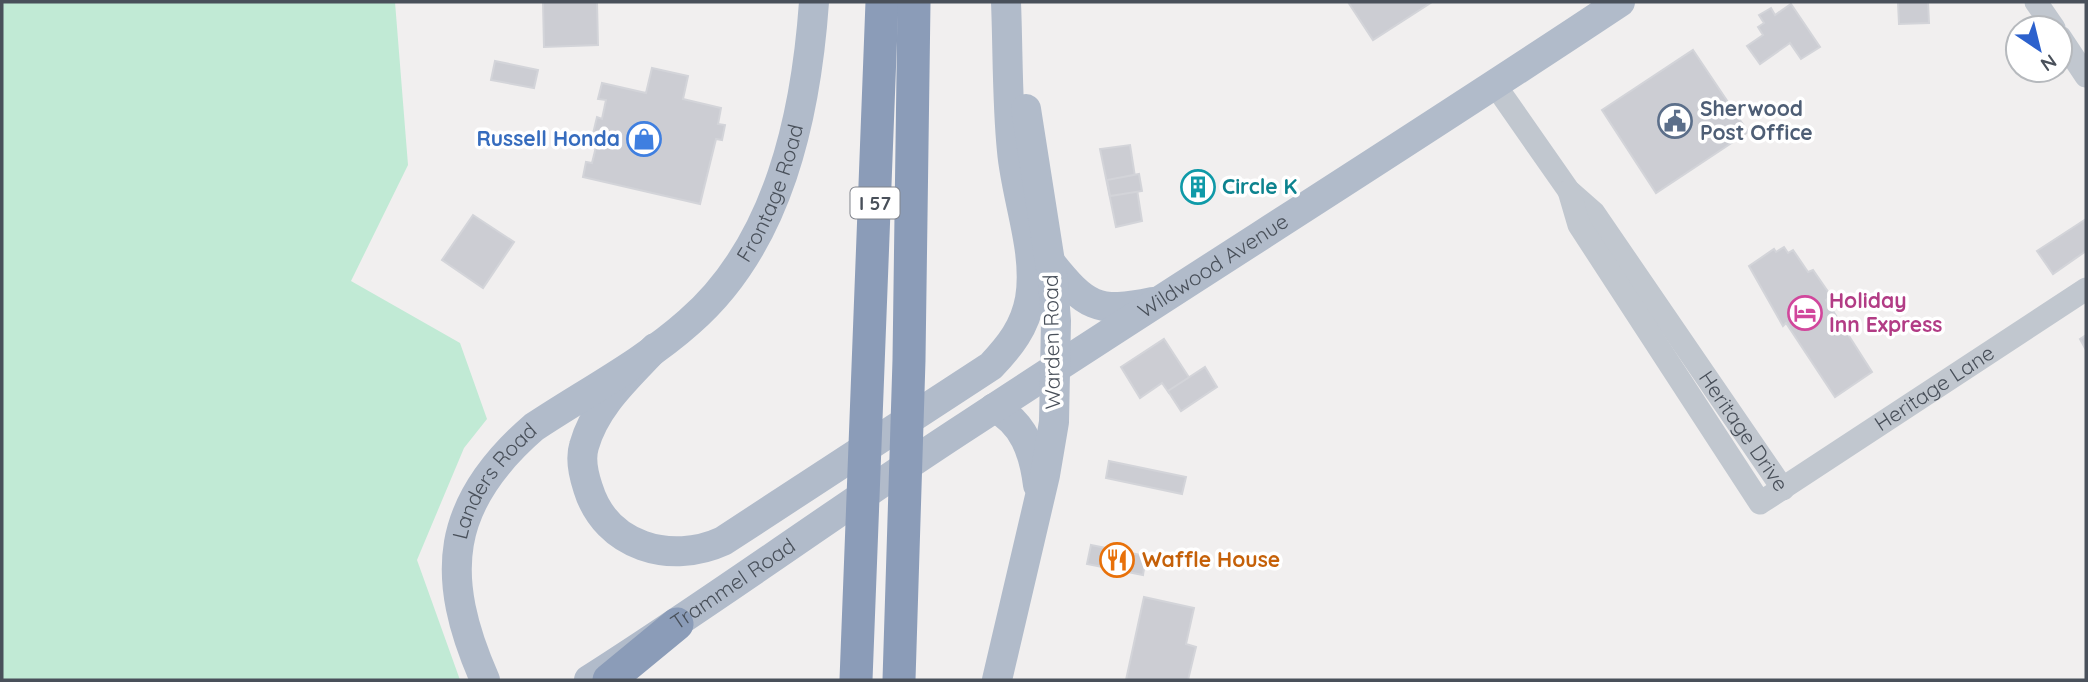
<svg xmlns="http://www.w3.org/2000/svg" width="2088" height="682" font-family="Quicksand,sans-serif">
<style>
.green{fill:#c1ead5}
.building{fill:#cccdd3;stroke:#d3d4d9;stroke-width:2}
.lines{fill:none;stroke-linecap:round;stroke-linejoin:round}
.minor{stroke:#c1c7cf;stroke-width:23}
.major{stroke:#b1bbca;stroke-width:30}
.highway{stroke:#8b9cb8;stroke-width:33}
.labels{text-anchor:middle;stroke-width:7;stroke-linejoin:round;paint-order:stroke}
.shield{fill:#fff;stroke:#80848c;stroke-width:2}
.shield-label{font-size:19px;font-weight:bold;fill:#49505a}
.service-label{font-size:21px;font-weight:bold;fill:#4e5e75;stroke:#fff;text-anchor:start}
.shop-label{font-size:21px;font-weight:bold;fill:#366cbe;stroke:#fff;text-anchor:end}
.culture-label{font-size:21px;font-weight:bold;fill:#0d838f;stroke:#fff;text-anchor:start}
.street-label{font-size:21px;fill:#49505a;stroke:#fff}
.hotel-label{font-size:21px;font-weight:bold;fill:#b23c85;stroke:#fff;text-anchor:start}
.food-label{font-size:21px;font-weight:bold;fill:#c56008;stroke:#fff;text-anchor:start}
</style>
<rect width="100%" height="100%" fill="#f1efef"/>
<polygon class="green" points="2,2 395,2 408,165 351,281 460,343 487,419 464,448 417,560 460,680 2,680"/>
<g class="building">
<polygon points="543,2 597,2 598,45 544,47"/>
<polygon points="1348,2 1432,2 1373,40"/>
<polygon points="1898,2 1928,2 1929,23 1899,24"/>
<polygon points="1791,4 1820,47 1801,59 1790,43 1760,64 1747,46 1763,35 1758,27 1764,23 1759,15 1771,8 1775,15"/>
<polygon points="1693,50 1748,132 1656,193 1602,110"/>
<polygon points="495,61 538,70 534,88 491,80"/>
<polygon points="652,68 688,76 683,99 721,108 718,124 725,125 722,140 716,139 700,204 583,177 586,162 592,163 597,143 591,142 597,117 602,119 606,100 598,99 602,83 646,93"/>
<polygon points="1130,145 1142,221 1116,227 1100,149"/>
<polygon points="1201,171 1207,200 1195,202 1189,174"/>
<polygon points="1139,174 1142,191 1110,196 1107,180"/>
<polygon points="473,215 514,242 483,288 442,260"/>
<polygon points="2086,219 2086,251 2053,274 2037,251"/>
<polygon points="1784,247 1788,253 1793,250 1808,272 1813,270 1831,296 1826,300 1872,372 1835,397 1786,323 1783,326 1749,266 1774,249 1776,252"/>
<polygon points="2086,335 2086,350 2080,339"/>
<polygon points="1164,339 1190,379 1169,393 1162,383 1140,398 1121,367"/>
<polygon points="1205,367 1217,387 1181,411 1168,391"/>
<polygon points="1109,461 1186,477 1182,494 1106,478"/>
<polygon points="1091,545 1146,556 1143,575 1087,564"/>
<polygon points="1144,597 1194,608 1186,644 1196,647 1188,680 1126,680"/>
</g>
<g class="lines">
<g class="minor">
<polyline points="2036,2 2054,28"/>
<polyline points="2060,37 2086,76"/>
<path id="s1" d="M1495,85L1569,191L1594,213L1783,489"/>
<path id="s2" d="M1569,191L1579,225L1760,503L2086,289"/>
</g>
<g class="major">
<path d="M1050,262C1085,306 1097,314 1153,302"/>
<path d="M655,348C627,378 595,406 584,446C580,459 584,476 588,488C606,547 671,565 723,541L991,366C1010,346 1025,327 1030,299C1038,251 1016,198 1012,151C1007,102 1008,51 1006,2"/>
<path d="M994,408C1024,422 1034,453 1038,485"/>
<path id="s3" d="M485,680C439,576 445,504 534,427C585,393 643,363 689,322C779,244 806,115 814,2"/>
<path id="s4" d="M589,680C718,598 842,507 970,424C1186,282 1405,145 1620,2"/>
<polyline points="997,680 1045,475 1054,422 1056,321 1053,281 1026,109"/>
</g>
<g class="highway">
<polyline points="609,680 677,624"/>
<polyline points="856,680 882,2"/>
<polyline points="899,680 909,360 914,2"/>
</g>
</g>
<defs>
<g id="civic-ring" transform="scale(1.75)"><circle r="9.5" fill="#fff" stroke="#5c6f8a" stroke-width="1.5"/><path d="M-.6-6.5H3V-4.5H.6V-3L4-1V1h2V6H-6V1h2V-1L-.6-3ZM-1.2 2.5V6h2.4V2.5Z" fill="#5c6f8a"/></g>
<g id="shop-ring" transform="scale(1.75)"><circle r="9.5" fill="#fff" stroke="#3f7fe0" stroke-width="1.5"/><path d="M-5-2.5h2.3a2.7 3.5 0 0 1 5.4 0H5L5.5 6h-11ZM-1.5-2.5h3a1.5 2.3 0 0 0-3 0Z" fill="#3f7fe0"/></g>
<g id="building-ring" transform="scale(1.75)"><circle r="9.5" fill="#fff" stroke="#0f9aa8" stroke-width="1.5"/><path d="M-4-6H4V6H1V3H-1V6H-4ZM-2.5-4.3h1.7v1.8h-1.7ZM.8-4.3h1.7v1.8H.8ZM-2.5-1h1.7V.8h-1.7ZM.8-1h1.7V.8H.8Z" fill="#0f9aa8"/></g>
<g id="hotel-ring" transform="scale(1.75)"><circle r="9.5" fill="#fff" stroke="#d1479c" stroke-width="1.5"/><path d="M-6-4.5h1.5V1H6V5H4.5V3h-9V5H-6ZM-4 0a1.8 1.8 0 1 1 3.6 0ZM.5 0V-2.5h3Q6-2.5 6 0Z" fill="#d1479c"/></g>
<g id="restaurant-ring" transform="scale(1.75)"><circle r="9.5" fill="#fff" stroke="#e8710a" stroke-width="1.5"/><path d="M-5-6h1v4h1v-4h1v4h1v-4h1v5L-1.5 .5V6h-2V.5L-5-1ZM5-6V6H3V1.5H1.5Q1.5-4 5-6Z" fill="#e8710a"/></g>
</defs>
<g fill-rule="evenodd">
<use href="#civic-ring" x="1675" y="121"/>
<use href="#shop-ring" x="644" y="139"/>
<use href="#building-ring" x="1198" y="187"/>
<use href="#hotel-ring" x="1805" y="313"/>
<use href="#restaurant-ring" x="1117" y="560"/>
</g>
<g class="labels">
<rect class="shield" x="850.5" y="187.5" width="49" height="31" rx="5"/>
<g class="shield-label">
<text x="875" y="210">I 57</text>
</g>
<g class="service-label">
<text x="1700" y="116">Sherwood<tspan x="1700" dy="24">Post Office</tspan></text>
</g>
<g class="shop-label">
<text x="620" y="146">Russell Honda</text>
</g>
<g class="culture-label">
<text x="1222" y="194">Circle K</text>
</g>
<g class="street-label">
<text dy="7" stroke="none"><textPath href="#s3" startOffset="625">Frontage Road</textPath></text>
<text dy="7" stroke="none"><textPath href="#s4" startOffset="749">Wildwood Avenue</textPath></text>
<text transform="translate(1052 342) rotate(-91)" y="7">Warden Road</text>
<text dy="7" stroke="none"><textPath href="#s2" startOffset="576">Heritage Lane</textPath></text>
<text dy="7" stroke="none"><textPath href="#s1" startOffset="427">Heritage Drive</textPath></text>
<text dy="7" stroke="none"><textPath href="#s3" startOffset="214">Landers Road</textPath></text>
<text dy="7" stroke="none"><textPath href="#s4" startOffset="173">Trammel Road</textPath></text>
</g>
<g class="hotel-label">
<text x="1829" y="308">Holiday<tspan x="1829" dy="24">Inn Express</tspan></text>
</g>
<g class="food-label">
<text x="1142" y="567">Waffle House</text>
</g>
</g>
<rect width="2088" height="682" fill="none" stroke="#49505a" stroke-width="7"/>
<g transform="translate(2039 49) rotate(145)"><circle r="33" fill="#ffffff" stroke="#b6b9bd" stroke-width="2"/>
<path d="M0-5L12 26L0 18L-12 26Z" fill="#2c61cd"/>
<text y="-10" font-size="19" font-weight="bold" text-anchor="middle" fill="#49505a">N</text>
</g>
</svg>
